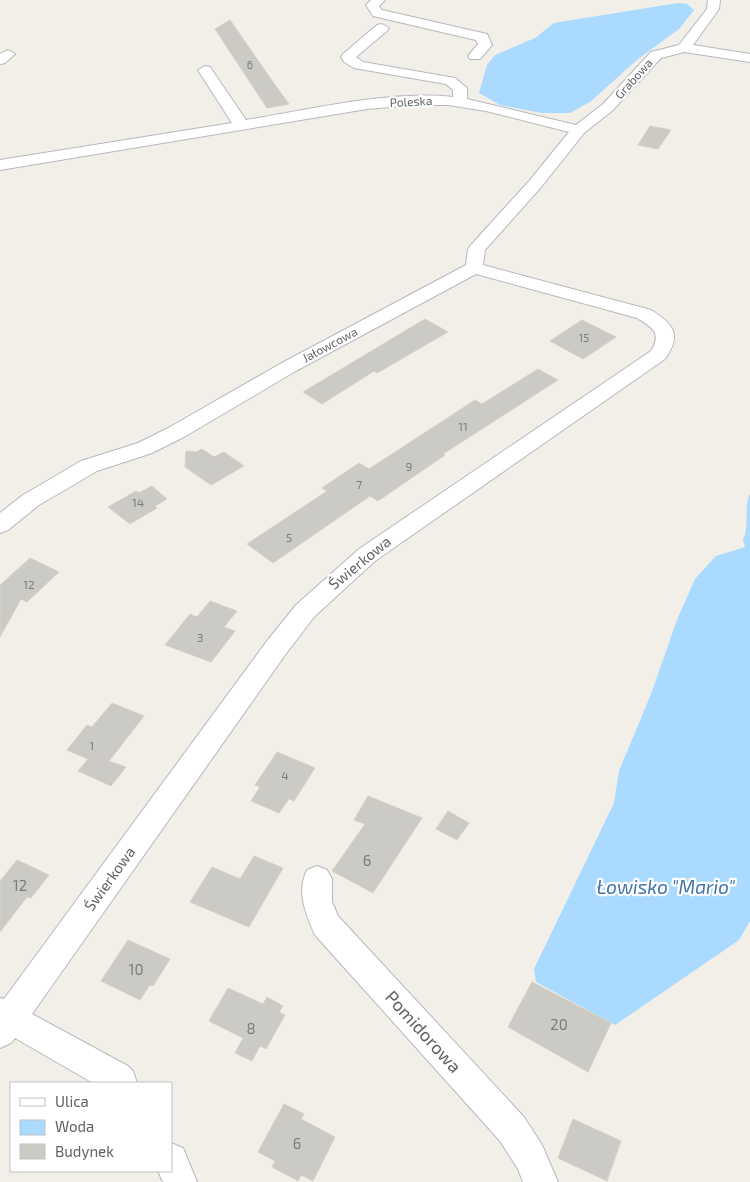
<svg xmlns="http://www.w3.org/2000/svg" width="750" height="1182" font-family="'Exo 2',sans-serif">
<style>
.water{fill:#aadaff}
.building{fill:#cccac5;stroke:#d6d1c6}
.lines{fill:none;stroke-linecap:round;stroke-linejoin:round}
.minor-casing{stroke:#b5b8bc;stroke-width:2}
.minor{fill:#fff;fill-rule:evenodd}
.labels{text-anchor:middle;stroke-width:4.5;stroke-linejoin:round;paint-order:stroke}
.far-number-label{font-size:11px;fill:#7a7d7f}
.far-street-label{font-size:12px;fill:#5f6368;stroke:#fff}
.number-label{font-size:12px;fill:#7a7d7f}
.street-label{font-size:15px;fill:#5f6368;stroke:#fff}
.near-number-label{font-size:15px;fill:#7a7d7f}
.near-street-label{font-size:18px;fill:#5f6368;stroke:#fff}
.near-water-label{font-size:19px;font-style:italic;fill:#4174aa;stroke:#fff}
</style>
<rect width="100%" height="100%" fill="#f1efe8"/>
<g class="water">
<polygon points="678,3 687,4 694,10 679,29 638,59 590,102 570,113 541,113 500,105 479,93 487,65 495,55 535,38 554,23"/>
<path d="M750,493V921L739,940L615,1025L536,982L534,969L614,803L619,771L651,694L677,620L695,579L716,556L745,547L743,540C750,525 743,510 750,493Z"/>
</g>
<g class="building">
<polygon points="230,20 273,82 289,104 267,108 215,29"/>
<polygon points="650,126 671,130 658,149 638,145"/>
<polygon points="425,319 448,332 377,373 374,371 322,404 303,392"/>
<polygon points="582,320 616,337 583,359 550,341"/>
<polygon points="538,369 558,380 443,454 445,455 378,501 370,496 273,563 247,544 327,491 322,488 359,463 369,469 475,400 482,404"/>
<polygon points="202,449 214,457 224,452 244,466 211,485 185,467 186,451 196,452"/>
<polygon points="152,486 167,499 155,506 157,508 130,524 108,507 136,491 139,493"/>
<polygon points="30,558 59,572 27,602 21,599 0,637 0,585"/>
<polygon points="210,601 237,611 224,627 235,631 211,662 165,645 190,614 197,617"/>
<polygon points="112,703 144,716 109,761 126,767 111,786 78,771 88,759 67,750 87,725 92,727"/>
<polygon points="277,752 315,768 294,801 289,799 279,813 251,801 260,787 255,785"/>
<polygon points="368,796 422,818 373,893 332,871 365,824 354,820"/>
<polygon points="448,811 469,823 457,840 436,829"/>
<polygon points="254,856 283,868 249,927 190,902 212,867 240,879"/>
<polygon points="17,860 49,875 31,898 27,897 0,932 0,881"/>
<polygon points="128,940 170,959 153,986 150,985 140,1000 101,981"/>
<polygon points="532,982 611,1023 588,1072 508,1027"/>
<polygon points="228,988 263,1004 267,997 283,1006 279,1012 285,1015 266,1049 260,1046 252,1061 235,1053 243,1038 209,1021"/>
<polygon points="284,1104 304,1114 301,1119 335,1137 313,1181 301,1175 298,1181 272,1167 275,1161 258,1152"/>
<polygon points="573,1119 621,1141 607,1181 558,1158"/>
</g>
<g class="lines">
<g class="minor-casing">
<g id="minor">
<polygon points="371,0 385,0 379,6 382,10 487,34 492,45 480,59 470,59 468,56 478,44 476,40 373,16 366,5"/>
<path d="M708,0H720L719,9L693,45L750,54V62L684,52L661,58L613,110L584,133L542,186L485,250L483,265L651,310C674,324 682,335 665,359L375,561L314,617L285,655L32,1014L128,1066L133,1071L137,1083H93L15,1038L11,1043L0,1048V998L4,999L267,641L296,605L359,549L651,351C662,333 653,328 637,318L476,274L294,372L184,437L152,453L97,471L39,505L8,530L0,533V513L23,495L81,461L138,443L170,427L280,364L466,265L468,249L471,245L530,180L569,132L486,111L448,105H413L367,109L0,170V160L232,123L198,70L205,66L210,67L246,120C308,110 391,90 453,97V90L446,84L354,68L344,62L341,57L343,54L377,25L382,24L389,28L387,31L356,57L363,62L455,78L467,88V99L576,125L603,104L651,52L679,45L707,9Z"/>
<polygon points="8,50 15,54 5,63 0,64 0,54"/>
<path d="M317,866L327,870L332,879V902L338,916L524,1117L542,1145L558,1182H523L518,1169L500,1141L315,935C306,914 296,892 307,870Z"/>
<polygon points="171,1143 183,1148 197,1182 163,1182 158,1171 171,1171"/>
</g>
</g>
<use href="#minor" class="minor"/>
</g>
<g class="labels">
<g class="far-number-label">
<text x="250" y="69">6</text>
<text x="584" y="342">15</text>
</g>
<g class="far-street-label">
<text transform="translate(634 79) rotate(-48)" y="4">Grabowa</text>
<text transform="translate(411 102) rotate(-3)" y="4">Poleska</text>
<text transform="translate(330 345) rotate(-28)" y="4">Jałowcowa</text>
</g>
<g class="number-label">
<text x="463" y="431">11</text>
<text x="409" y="471">9</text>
<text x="359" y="489">7</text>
<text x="138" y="507">14</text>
<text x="289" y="542">5</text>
<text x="29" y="589">12</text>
<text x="200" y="642">3</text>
<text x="92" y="750">1</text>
<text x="285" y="780">4</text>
</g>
<g class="street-label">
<text transform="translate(360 563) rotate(-39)" y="5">Świerkowa</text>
<text transform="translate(110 879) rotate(-54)" y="5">Świerkowa</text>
</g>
<g class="near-number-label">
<text x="367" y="866">6</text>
<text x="20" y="891">12</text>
<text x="136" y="975">10</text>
<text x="559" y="1030">20</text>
<text x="251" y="1034">8</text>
<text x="297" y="1149">6</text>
</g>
<g class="near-street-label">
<text transform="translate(423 1032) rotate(48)" y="6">Pomidorowa</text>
</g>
<g class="near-water-label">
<text x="666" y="894">Łowisko "Mario"</text>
</g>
</g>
<rect x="10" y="1082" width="162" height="90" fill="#ffffff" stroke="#bfc1c3"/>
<rect x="20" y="1098" width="25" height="8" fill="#ffffff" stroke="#bfc1c3"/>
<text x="55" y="1107" font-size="15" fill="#5f6368">Ulica</text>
<rect x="20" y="1120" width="25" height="15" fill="#aadaff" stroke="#bfc1c3"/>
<text x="55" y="1132" font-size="15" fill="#5f6368">Woda</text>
<rect x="20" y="1144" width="25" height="15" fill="#cccac5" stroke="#bfc1c3"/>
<text x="55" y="1157" font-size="15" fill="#5f6368">Budynek</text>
</svg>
